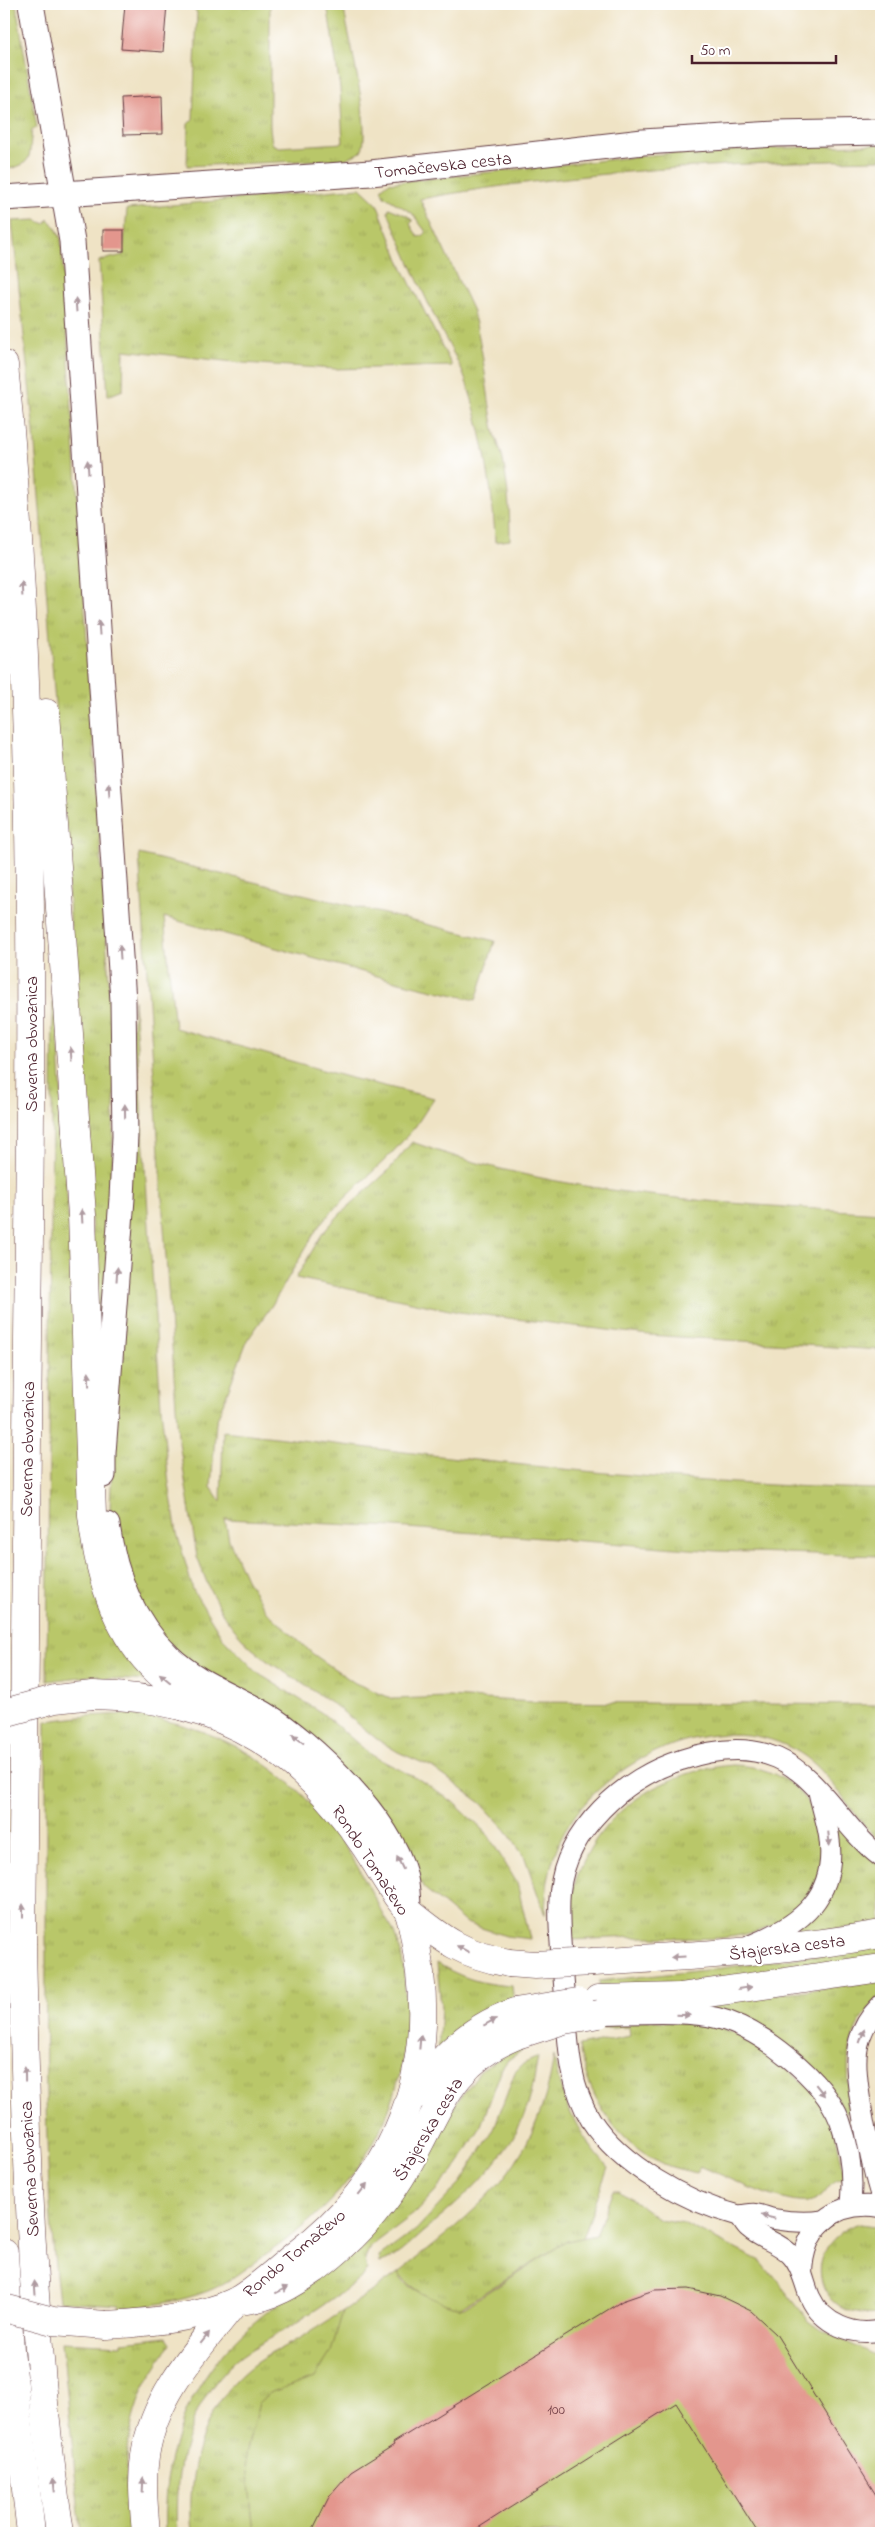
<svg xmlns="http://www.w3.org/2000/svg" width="885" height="2537" font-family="'Indie Flower',sans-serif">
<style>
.grass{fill:url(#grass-tufts);stroke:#82734a}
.park{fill:#b9c769;stroke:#82734a}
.building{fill:#e3968d}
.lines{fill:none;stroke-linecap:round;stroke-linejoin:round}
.minor-casing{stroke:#633c42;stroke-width:22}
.tertiary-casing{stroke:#633c42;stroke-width:27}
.primary-casing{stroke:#633c42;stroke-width:29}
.trunk-casing{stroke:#633c42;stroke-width:29}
.minor{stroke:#fff;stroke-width:20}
.tertiary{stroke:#fff;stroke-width:25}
.primary{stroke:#fff;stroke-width:28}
.trunk{stroke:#fff;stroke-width:28}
.primary-bridge-casing{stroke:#633c42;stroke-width:29;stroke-linecap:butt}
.primary-bridge{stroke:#fff;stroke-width:28}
.oneway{fill:#ae9aa0}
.labels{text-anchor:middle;stroke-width:4.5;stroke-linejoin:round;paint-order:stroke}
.number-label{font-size:15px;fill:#703d44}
.street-label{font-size:18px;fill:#4a1f2b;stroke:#fff}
</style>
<defs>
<pattern id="grass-tufts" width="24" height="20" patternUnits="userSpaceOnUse" patternTransform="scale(1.25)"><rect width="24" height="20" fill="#b9c769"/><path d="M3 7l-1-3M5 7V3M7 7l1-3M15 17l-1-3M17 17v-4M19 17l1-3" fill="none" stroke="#a1aa5b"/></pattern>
</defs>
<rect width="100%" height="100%" fill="#fff"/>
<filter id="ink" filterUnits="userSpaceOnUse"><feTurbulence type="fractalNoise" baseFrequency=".02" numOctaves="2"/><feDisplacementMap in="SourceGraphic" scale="10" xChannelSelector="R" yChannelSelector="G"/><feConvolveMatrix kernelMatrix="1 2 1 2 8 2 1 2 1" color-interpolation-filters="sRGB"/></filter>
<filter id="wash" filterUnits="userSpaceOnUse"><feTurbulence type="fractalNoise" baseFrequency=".0096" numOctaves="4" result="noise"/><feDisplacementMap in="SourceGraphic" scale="20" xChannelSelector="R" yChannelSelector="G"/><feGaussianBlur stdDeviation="1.12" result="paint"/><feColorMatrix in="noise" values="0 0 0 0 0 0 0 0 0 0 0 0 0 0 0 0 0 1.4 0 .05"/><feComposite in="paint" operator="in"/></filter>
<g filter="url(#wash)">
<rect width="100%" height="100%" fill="#efe3c5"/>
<g class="grass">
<path d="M4,4H16L37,128L32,130C28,156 36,164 4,170Z"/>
<path d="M192,4H270V127L272,144L279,147L343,143L340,88L327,4H343C347,31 373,132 361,152L345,159L187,166L188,124L193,119L197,12L192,9Z"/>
<path d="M881,144V160C727,162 572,172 420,199L472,309C484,349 486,390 494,430C496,440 501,450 503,460C508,486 510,513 510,540L495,542C494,494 480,414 462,371C454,353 444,337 436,320C419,284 403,248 388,212L389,208L408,216L413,221L410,224L418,237L423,236L426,232L412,213L384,196L381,189L388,183L672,153Z"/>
<polygon points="360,188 377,204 402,267 452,366 335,369 243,363 124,350 123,390 108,396 99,261 123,255 127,209"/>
<polygon points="48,219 56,228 61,239 115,1075 109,1266 99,1331 57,729 34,432 12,221 36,220 45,224"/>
<path d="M139,854L495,941L476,1000L399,982L164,917L175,1028L347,1077L434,1098L415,1127L392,1153L331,1212L317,1229L272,1305L247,1341L216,1422L211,1487L221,1502L223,1431C442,1456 661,1485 881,1489V1556L716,1551L394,1527L225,1519L229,1540L246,1579L266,1611L313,1654L355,1683L393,1699L449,1697L534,1702L881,1705V1842C849,1814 832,1769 793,1749C716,1707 605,1760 565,1831C550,1858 546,1885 545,1915L525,1858L506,1830L481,1803L432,1767L398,1752L378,1740L332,1703L266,1660L249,1646L235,1630L224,1616L209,1588L197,1557L178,1436Z"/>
<polygon points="56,993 84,1510 148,1681 100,1678 99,1675 47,1681 53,995"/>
<polygon points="134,1000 161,1407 169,1484 177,1533 193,1590 222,1637 259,1674 322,1713 371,1755 420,1780 453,1802 488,1835 517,1883 530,1939 506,1936 466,1923 424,1888 376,1811 168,1647 141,1609 122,1561 110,1507"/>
<path d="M412,1142C561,1197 725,1203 881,1213V1350L649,1335L459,1312L296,1278L322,1234L339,1215L388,1171Z"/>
<path d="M127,1714C229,1726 303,1776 356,1864C370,1887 380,1911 395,1933C404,1956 405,1983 406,2008C408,2119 350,2200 259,2259C243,2270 226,2284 208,2291C179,2302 149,2306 119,2309L120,2305L59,2301C45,2191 45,2079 46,1968C46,1886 46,1804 46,1721L88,1716Z"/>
<path d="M733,1765C783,1766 820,1798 821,1849C821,1868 817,1883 805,1898C801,1904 797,1912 791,1916C787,1920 779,1922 774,1924C729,1945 694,1937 647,1937C622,1937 596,1939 571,1940C571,1923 569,1904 574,1887C594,1814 660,1771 733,1765Z"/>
<polygon points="838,1826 881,1867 881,1924 793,1934"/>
<polygon points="881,1945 881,1957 600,1995 599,1981 715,1969"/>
<path d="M437,1963C464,1979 481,1984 512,1986L514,2003L438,2052L441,2008Z"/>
<path d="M881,1981V1995C844,2033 844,2062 853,2111L844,2113L835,2095L705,2008L704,2003Z"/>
<path d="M648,2020L718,2026L755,2042L814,2092L835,2131L845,2178C842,2179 837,2179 834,2181C826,2188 824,2197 812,2201C789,2209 724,2176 700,2166L697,2173C684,2170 671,2168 660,2162C614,2141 587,2093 579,2046L630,2036L629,2027L601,2029L600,2024Z"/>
<path d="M519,2047L521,2051L508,2060L502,2068L480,2128L454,2171L415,2213L370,2247L365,2258L367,2270L360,2280C334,2297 308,2316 281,2332C266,2342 250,2348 236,2360C187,2404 173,2470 177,2533H165C160,2428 207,2347 296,2292L428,2140L482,2069Z"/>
<path d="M554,2056C560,2100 579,2136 608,2167L583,2238L567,2241L459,2308C441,2307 408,2288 398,2273C481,2207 537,2167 554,2056Z"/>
<path d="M538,2057C535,2072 533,2089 528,2105C509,2159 466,2197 423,2232C411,2242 395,2260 380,2263L379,2257L416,2230L461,2182L493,2131L515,2072L523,2064Z"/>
<path d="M860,2224L881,2227L880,2314C813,2322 797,2243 860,2224Z"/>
<path d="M343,2311L353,2326L257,2533H192C186,2475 201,2407 248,2369C261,2358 276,2351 291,2343C309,2333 326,2322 343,2311Z"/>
<path d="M167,2337L171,2343C163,2358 152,2371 145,2386C122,2434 125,2482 131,2533H81L62,2342L122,2345V2342Z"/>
<polygon points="4,2491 9,2533 4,2533"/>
</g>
<path class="park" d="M613,2190H619L659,2219L683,2223L762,2262L809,2321L823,2331L881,2358V2533H254L246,2454L259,2402L269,2393L315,2377L331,2352L343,2311L398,2273C400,2276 402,2281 405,2283C414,2291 453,2310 464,2307L567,2241L596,2235Z"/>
<g id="blocks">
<g class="building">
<polygon points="125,4 167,4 163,52 121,49"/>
<polygon points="162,96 163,134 123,135 121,98"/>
<rect x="103" y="230" width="21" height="21"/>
<polygon points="688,2289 720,2296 751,2311 776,2334 881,2503 881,2533 758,2533 676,2403 470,2533 311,2533 329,2497 351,2472 394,2445 393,2443 622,2301 654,2290"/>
</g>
</g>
</g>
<g filter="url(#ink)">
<use href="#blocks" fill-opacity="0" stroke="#633c42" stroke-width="1"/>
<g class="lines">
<g class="minor-casing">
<g id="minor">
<path d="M751,1945C801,1925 838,1896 829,1836C827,1822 822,1808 819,1794"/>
<path d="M881,2005C868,2018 859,2034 857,2052C853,2078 872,2169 881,2196"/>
<path d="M599,2014C632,2014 687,2010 717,2018C761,2029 823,2078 840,2121C850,2149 854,2177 850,2207"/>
<path d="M740,2216C743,2220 745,2225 749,2228C762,2240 779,2242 791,2255C802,2266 804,2283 810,2297C822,2324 854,2337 881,2330"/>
<path d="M825,2220C808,2223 791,2222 774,2219C768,2218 762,2215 756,2214C750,2213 744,2216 737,2215C686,2202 620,2165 591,2120C568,2083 568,2040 565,1998C563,1963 557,1926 560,1891C566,1830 625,1777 681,1760C711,1750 747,1745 777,1758C820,1777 844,1830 881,1857"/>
<path d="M802,2274C803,2227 834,2200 881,2207"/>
</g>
</g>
<g class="tertiary-casing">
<g id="tertiary">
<polyline points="31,4 72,241 123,1001 125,1136 122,1198 103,1453 103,1475"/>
<polyline points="4,198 371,173 643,142 776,134 881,132"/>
<path d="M107,1525C114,1575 131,1620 168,1656C197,1684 230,1694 264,1714C312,1743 389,1818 404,1874C407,1886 408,1898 408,1911"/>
</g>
</g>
<g class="primary-casing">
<g id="primary">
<path d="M93,1695C225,1697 307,1752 376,1863C382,1873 388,1883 395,1893C399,1900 406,1906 409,1913C415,1932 417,1953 420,1973C433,2088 389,2183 298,2253C281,2266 252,2294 234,2302C201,2318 143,2323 106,2325"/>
<path d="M408,1911C443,1940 464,1955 509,1963"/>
<path d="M593,1962C690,1956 786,1951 881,1934"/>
<polyline points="598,1999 680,1997 881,1968"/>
<path d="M416,2095C440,2057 472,2027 515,2012"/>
<path d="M246,2300C273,2297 293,2284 315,2269C348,2244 378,2213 400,2178C437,2119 445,2064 517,2035"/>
<path d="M146,2533C144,2508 141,2482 145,2456C154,2395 198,2348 235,2302"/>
</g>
</g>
<g class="trunk-casing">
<g id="trunk">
<path d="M4,365C33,655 32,946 29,1237C27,1473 24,1709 22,1944C26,2140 31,2339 60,2533"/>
<path d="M46,713L82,1215L92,1515C98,1572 114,1631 157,1671C176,1689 197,1703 218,1718"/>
<polyline points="4,2253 10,2350 31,2533"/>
</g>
</g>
<use href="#minor" class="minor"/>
<use href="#tertiary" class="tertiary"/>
<use href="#primary" class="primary"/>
<use href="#trunk" class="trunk"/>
<g class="primary-bridge-casing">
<g id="primary-bridge">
<polyline points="4,1713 55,1699 93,1695"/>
<polyline points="509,1963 535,1965 593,1962"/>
<polyline points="515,2012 578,2002"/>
<polyline points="517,2035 564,2020 599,2014"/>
<polyline points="4,2308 53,2321 106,2325"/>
</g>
</g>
<use href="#primary-bridge" class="primary-bridge"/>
</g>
<defs><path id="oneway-solid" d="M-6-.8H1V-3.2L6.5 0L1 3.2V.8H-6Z" transform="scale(1.25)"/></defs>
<g class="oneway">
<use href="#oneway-solid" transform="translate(76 305) rotate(-94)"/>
<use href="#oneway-solid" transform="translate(88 467) rotate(-94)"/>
<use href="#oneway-solid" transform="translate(22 589) rotate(-93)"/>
<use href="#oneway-solid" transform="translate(99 628) rotate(-94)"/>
<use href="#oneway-solid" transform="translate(109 790) rotate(-94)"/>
<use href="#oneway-solid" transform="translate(120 952) rotate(-94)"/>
<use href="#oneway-solid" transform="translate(71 1054) rotate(-94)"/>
<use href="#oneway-solid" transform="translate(125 1111) rotate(-91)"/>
<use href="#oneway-solid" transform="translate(82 1216) rotate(-93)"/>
<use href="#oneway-solid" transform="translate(117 1274) rotate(-86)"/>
<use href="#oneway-solid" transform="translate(89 1379) rotate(-91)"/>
<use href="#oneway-solid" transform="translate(165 1678) rotate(-140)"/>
<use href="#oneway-solid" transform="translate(298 1739) rotate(-143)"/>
<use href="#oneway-solid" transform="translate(829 1839) rotate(84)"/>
<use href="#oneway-solid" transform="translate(400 1863) rotate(-116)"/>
<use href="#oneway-solid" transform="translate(23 1911) rotate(-90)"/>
<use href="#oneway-solid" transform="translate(463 1949) rotate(-152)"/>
<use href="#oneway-solid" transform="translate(678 1957) rotate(177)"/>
<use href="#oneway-solid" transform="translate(745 1988) rotate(-8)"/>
<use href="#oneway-solid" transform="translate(683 2015) rotate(2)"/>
<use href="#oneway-solid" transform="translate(490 2022) rotate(-28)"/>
<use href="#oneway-solid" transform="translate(862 2036) rotate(-71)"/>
<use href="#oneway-solid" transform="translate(420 2042) rotate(-85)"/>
<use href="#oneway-solid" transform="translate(25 2074) rotate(-91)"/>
<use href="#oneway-solid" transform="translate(820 2090) rotate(52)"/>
<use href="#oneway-solid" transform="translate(363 2189) rotate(-52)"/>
<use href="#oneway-solid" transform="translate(768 2217) rotate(-166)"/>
<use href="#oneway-solid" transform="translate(35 2288) rotate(-94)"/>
<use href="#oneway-solid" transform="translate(282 2290) rotate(-27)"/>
<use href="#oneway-solid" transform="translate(205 2338) rotate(-52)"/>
<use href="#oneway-solid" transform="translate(54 2485) rotate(-96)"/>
<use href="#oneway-solid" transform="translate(143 2485) rotate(-87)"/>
</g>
</g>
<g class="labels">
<g class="number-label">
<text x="556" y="2414">100</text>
</g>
<g class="street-label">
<text transform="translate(443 165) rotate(-6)" y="6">Tomačevska cesta</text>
<text transform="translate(31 1044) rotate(-90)" y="6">Severna obvoznica</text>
<text transform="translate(27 1449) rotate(-89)" y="6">Severna obvoznica</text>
<text transform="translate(371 1860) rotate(57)" y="6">Rondo Tomačevo</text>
<text transform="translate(787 1947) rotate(-7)" y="6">Štajerska cesta</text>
<text transform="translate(428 2129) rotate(-59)" y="6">Štajerska cesta</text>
<text transform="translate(29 2169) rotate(-93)" y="6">Severna obvoznica</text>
<text transform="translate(294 2253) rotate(-40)" y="6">Rondo Tomačevo</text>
</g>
</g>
<rect width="885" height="2537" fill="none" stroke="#fff" stroke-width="20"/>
<path d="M692 55v8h144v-8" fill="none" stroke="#4a1f2b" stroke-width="2.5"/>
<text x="700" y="55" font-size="15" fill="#4a1f2b" stroke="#ffffff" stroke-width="4" paint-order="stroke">50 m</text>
</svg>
